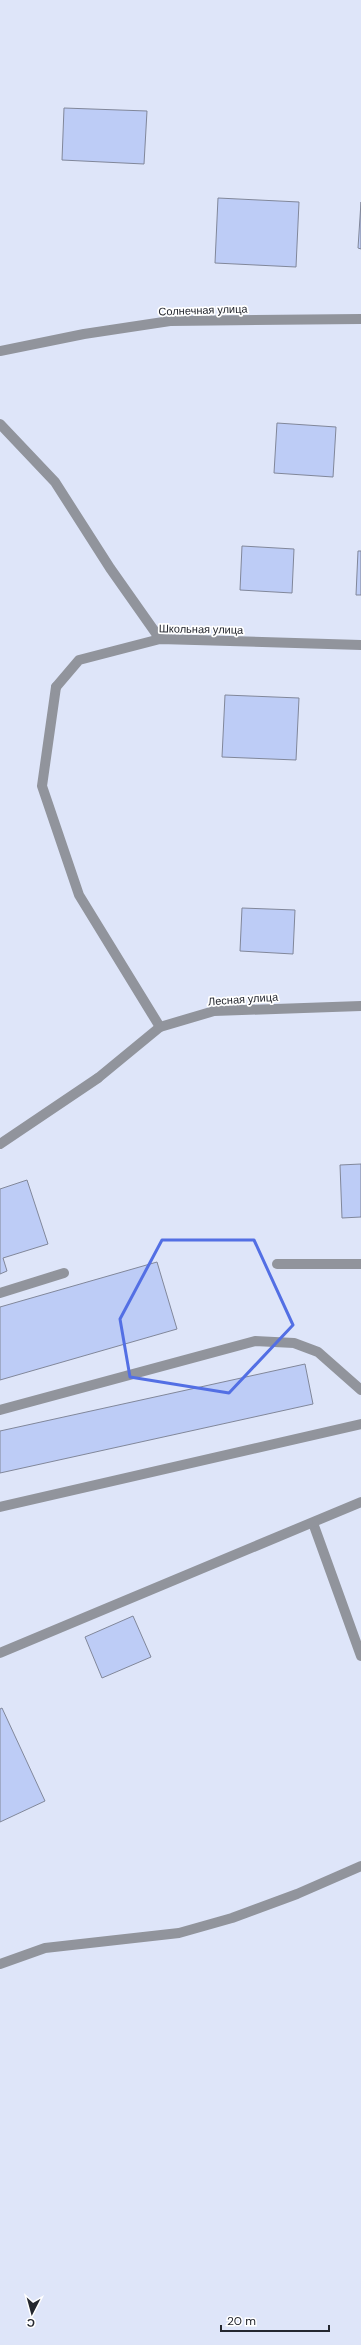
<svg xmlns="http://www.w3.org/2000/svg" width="361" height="2345" font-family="'DM Sans',sans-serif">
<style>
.building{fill:#bdccf6;stroke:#81879a}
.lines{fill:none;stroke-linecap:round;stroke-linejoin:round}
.lane{stroke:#91949c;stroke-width:10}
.street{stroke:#91949c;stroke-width:10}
.marked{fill:none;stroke:#536fe4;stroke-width:3;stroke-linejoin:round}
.labels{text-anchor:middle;stroke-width:3.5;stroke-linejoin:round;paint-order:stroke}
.street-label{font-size:11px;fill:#24272f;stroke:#fff}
</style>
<rect width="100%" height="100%" fill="#dee5f9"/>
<g class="building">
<polygon points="64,108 147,111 144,164 62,160"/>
<polygon points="218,198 299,202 296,267 215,263"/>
<polygon points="361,202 361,249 358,248"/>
<polygon points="277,423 336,427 333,477 274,473"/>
<polygon points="242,546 294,549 292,593 240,590"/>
<polygon points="358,551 361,551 361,595 356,595"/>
<polygon points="225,695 299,698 296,760 222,757"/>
<polygon points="242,908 295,910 293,954 240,951"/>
<polygon points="361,1164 361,1217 342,1218 340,1165"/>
<polygon points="27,1180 48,1244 3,1258 7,1271 0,1274 0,1189"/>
<polygon points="157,1262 177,1329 0,1380 0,1307"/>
<polygon points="305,1364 313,1404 0,1473 0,1431"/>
<polygon points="133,1616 151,1657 102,1678 85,1637"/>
<polygon points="2,1708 45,1801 0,1822 0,1709"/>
</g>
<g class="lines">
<g class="lane">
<polyline points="56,687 42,786 79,895 160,1027"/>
<polyline points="0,1144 98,1078"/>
<polyline points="277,1264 361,1264"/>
<polyline points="0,1293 64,1273"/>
<polyline points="0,1410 255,1341 294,1343 318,1352 361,1390"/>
<polyline points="0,1507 361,1424"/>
<polyline points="313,1523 361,1656"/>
</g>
<g class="street">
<polyline points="0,351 84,334 170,321 361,319"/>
<polyline points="0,424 55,482 110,568 160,639"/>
<polyline points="56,687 79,660 160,639 361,645"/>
<polyline points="98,1078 160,1027 214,1011 361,1006"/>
<polyline points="0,1653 361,1502"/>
<polyline points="0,1964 45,1948 179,1933 232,1918 297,1894 361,1866"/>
</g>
</g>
<path class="marked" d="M162,1240H254L293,1325L229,1393L130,1377L120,1319Z"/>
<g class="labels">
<g class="street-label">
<text transform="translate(203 310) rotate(-2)" y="4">Солнечная улица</text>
<text transform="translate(201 629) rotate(1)" y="4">Школьная улица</text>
<text transform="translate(243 999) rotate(-4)" y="4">Лесная улица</text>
</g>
</g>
<g transform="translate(32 2313) rotate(186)" stroke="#ffffff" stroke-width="3" paint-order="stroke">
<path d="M0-3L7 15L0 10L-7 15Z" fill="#24272f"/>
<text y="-6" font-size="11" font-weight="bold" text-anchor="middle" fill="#24272f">С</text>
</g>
<path d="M221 2325v6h108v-6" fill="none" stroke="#24272f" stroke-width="2"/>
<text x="227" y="2325" font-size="12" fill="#24272f" stroke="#ffffff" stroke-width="3" paint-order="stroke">20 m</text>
</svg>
